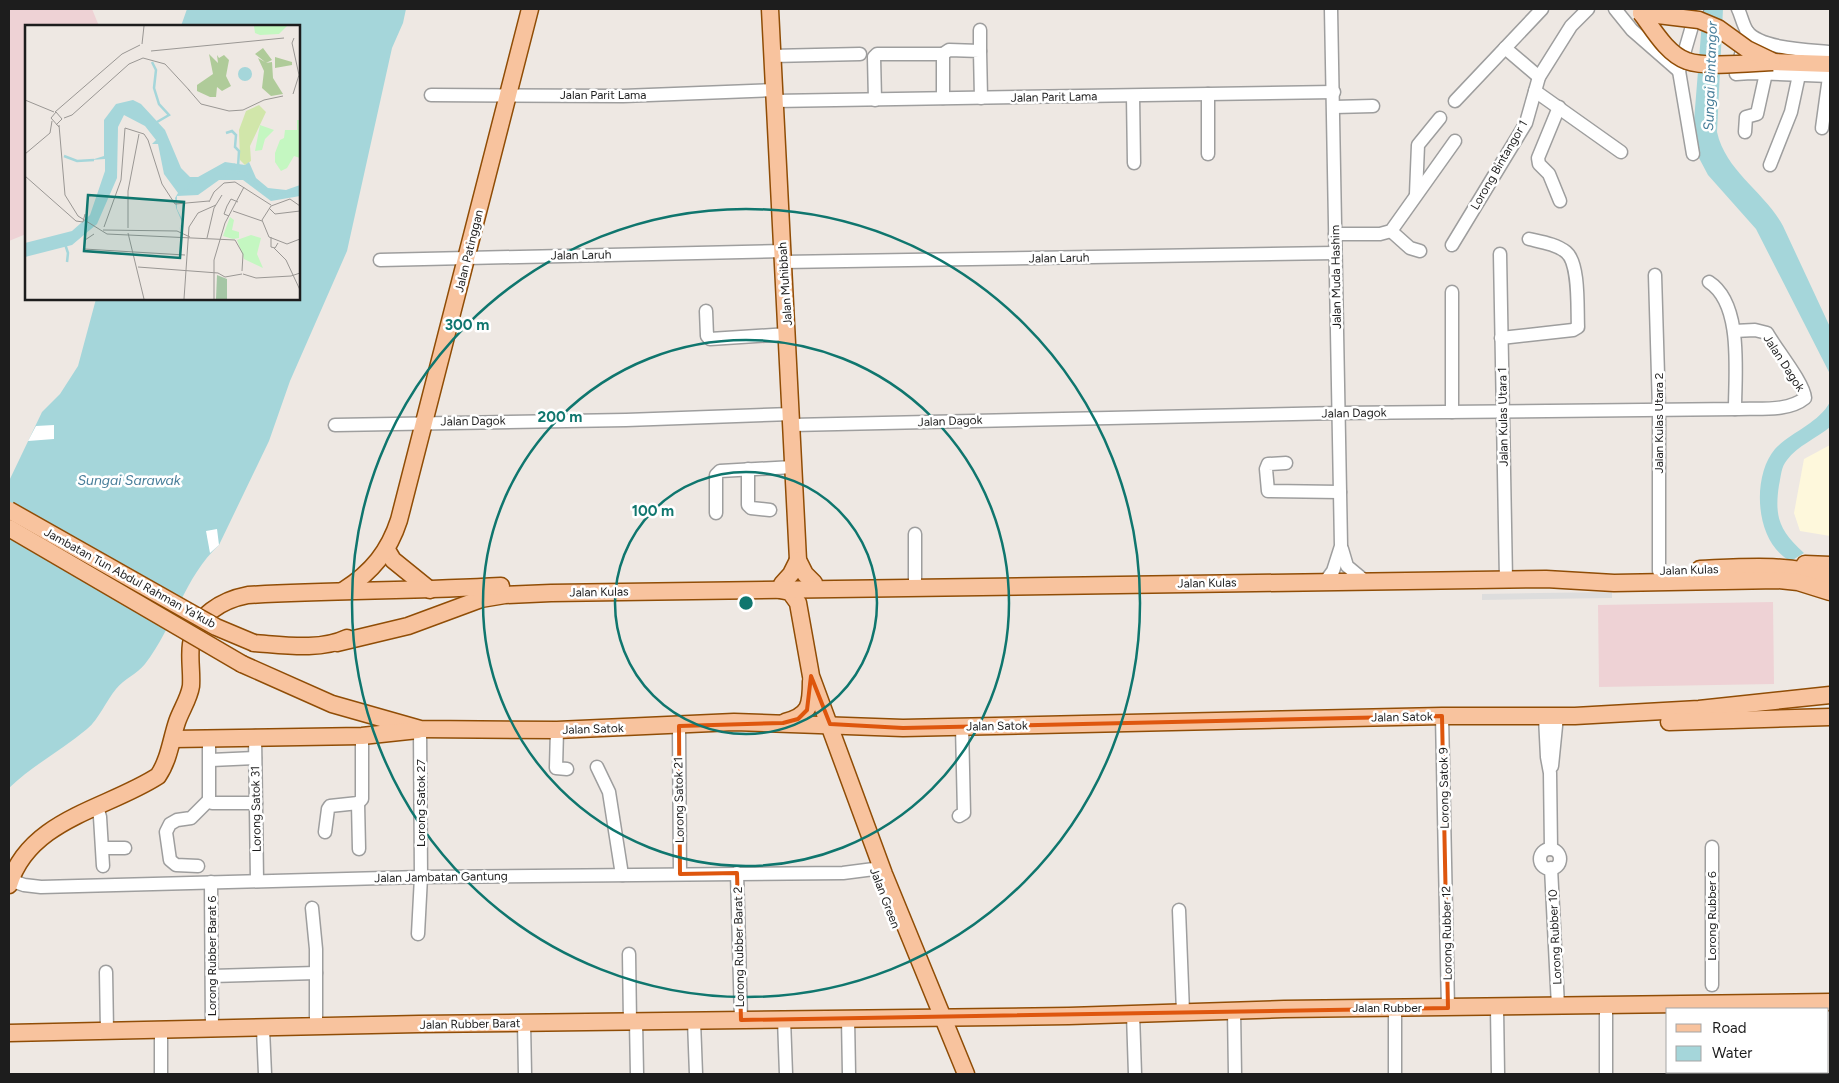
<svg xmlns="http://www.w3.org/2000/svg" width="1839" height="1083" font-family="Figtree,sans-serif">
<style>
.commercial{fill:#eed2d5}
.education{fill:#fef8dc}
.parking{fill:#ddd}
.water{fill:#a5d6da}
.pier{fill:#fff}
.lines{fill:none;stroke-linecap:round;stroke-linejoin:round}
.minor-casing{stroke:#9e9e9e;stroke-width:15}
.major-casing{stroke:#904d06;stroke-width:19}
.minor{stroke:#fff;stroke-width:12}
.major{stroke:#f8c39e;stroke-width:16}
.major-bridge-casing{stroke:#904d06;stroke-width:19;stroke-linecap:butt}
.major-bridge{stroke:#f8c39e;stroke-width:16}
.marked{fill:none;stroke:#de560d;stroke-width:4;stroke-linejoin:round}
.ring{fill:none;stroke:#0f766e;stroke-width:2.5}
.labels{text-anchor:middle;stroke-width:5;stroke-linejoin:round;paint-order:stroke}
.street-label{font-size:12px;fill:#1d1d1d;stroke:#fff}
.water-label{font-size:14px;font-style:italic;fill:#477d99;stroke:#fff}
.inset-river{fill:none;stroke:#a5d6da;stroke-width:2.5}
.inset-road{fill:none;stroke:#9a9794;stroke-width:1}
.view{fill:#0f766e;fill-opacity:0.15;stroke:#0f766e;stroke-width:2.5}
.inset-edge{fill:none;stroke:#1d1d1d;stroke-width:2.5}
.centre{fill:#0f766e;stroke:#fff;stroke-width:2.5}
.ring-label{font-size:15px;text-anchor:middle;font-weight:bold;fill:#0f766e;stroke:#fff;stroke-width:5;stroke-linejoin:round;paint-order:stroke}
</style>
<rect width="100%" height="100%" fill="#eee8e3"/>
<g class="commercial">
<polygon points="9,9 92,9 99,26 26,26 26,234 9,241"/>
<polygon points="1773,602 1774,684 1599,687 1598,605"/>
</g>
<polygon class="education" points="1830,445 1830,536 1800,531 1794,513 1804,459"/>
<polygon class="parking" points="1612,592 1612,598 1482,600 1482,594"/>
<g class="water">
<path d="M187,9H406L403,23L392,48L347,251L290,381L269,441L219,545C184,577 174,627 145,664C137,674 124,679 116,689C106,701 99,719 87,729C62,750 33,765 9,788V481L42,412L60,394L78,366L96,299H299V26H181Z"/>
<path d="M1703,9H1723L1717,132C1726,172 1765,192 1783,226L1830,327V374L1756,229L1708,175L1699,158L1694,121Z"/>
<path d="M1830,402V427C1817,438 1797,446 1787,460C1781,467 1781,476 1779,485C1774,518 1780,531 1804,553L1791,561C1755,544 1751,477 1775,449C1791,432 1819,423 1830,402Z"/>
</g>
<g class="pier">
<polygon points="54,425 54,439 28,441 36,426"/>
<polygon points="217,529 219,545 210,553 206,531"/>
</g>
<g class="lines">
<g class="minor-casing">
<g id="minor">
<polyline points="1615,9 1632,30 1679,71"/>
<polyline points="1673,9 1697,9 1679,71 1693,154"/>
<path d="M1738,9C1741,15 1743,25 1747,31C1760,49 1809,50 1830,52"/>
<polyline points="980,30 980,51"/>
<polyline points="1747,31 1736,74 1751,73 1830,76"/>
<polyline points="1505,48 1539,77"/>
<polyline points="943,54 949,50 980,51 981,98"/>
<polyline points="772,56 860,54"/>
<polyline points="1535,91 1621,152"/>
<polyline points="1208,94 1208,154"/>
<polyline points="431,95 623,96 774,90"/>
<polyline points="1133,96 1134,163"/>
<polyline points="875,100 874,57 877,54 943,54 943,98"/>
<polyline points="774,101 1334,92"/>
<polyline points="1455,101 1542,9"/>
<polyline points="1334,107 1373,106"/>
<polyline points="1559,107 1538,158 1539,164 1549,174 1560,201"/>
<polyline points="1822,128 1829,77"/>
<polyline points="1745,132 1746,117 1757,114 1766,73"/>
<polyline points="1770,165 1791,112 1799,75"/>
<polyline points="1416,194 1418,145 1440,118"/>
<polyline points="1391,231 1410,248 1420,251"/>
<polyline points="1335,234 1380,234 1391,231 1455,141"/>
<polyline points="1452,245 1526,123 1539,77 1571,26 1588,9"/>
<polyline points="1500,254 1506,580"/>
<polyline points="380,260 783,251"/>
<polyline points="783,262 1335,253"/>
<polyline points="1655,275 1659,409 1659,571"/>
<path d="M1709,282C1743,304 1735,373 1735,409"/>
<polyline points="1452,292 1452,412"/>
<polyline points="706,311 707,336 710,339 788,334"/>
<path d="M1501,338L1573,330L1578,327C1577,310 1580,263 1566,252C1556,244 1542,242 1529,239"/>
<polyline points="335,425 626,420 792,414"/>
<path d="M792,425L1339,413L1738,409C1759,408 1788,412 1805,398C1804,383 1776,349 1767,333L1755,330L1734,331"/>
<polyline points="1286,463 1268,464 1266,469 1268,491 1340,492"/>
<polyline points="748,469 748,505 751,508 770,510"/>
<polyline points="716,513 716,475 720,471 793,467"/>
<polyline points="1342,549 1347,566 1365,581"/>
<polyline points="1325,582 1333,571 1341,546 1331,9"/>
<polyline points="915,587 915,534"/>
<polyline points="1442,716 1448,1008"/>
<polyline points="1545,717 1547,757 1550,773 1551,849"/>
<polyline points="679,726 680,874"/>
<polyline points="557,730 556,768 567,769"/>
<polyline points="255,736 257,881"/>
<polyline points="209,738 209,800 212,803 256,803"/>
<polyline points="211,760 255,758"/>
<polyline points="1552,766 1557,716"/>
<polyline points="597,767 609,792 622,875"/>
<polyline points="358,803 359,849"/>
<polyline points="97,807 100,817 103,866"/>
<polyline points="959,816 964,813 962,726"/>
<polyline points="325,832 328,809 330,806 358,803 362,799 362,736"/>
<polyline points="1712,847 1712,985"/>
<polyline points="103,848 125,848"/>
<circle cx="1550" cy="859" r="10"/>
<polyline points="198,866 176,865 170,860 166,832 170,824 177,820 191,818 209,800"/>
<polyline points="1551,868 1558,1006"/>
<polyline points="737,873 741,1020"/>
<polyline points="10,880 24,885 41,887 421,877 843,873 874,869"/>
<polyline points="211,882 212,1030"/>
<polyline points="312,908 316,949 316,1027"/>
<polyline points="1179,910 1183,1012"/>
<polyline points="418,934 421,877 420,729"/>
<polyline points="629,954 630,1022"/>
<polyline points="106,972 107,1031"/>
<polyline points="212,976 316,973"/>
<polyline points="1606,1006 1606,1074"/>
<polyline points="1497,1008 1498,1074"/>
<polyline points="1234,1010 1235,1074"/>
<polyline points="1133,1014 1135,1074"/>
<polyline points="848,1018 849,1074"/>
<polyline points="784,1019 786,1074"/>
<polyline points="636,1021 637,1074"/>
<polyline points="694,1021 696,1074"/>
<polyline points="524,1023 525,1074"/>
<polyline points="263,1029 265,1074"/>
<polyline points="1709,1072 1709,1074"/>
<polyline points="1723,1072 1723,1074"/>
<polyline points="161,1074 161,1031"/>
<polyline points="1395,1074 1395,1008"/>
</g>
</g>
<g class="major-casing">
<g id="major">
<polyline points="770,9 798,560 805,574 814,583"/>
<polyline points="1773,62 1830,64"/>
<polyline points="387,550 393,560 430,590"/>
<polyline points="1805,564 1830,565"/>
<path d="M1700,569C1745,567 1787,563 1830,577"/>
<polyline points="782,584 791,574 798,560"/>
<path d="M344,590C372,572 389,551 399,520L530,9"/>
<polyline points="780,590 790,592 798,603 811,676 884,874 966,1074"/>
<path d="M254,643C283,645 320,651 347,638"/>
<polyline points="337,643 408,626 481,599 505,595 551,593 1546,579 1614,583 1779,580 1798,582 1830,592"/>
<polyline points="242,664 332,704 420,729 557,730 734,722 903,728 1442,716 1575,716 1699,709 1830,695"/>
<path d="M785,722C810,715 811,705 811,681"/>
<polyline points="1669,722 1830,717"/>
<polyline points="173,739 362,736 418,730"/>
<path d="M9,885C29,819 107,809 158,776C169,760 171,740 177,722C181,710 189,699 191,686C192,672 189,658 191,644C196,615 222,600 248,595C332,590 417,591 501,586"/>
<polyline points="9,1033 419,1024 1069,1016 1284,1009 1830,1002"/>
</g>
</g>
<use href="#minor" class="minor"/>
<use href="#major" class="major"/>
<g class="major-bridge-casing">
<g id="major-bridge">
<path d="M1641,13C1653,29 1667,54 1687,61C1705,68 1752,63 1773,62"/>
<polyline points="1641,13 1699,20 1718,28 1747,49 1772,61"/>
<polyline points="9,510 216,627 254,643"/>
<polyline points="9,528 242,664"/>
</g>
</g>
<use href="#major-bridge" class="major-bridge"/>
</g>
<path class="marked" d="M811,676L830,724L903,728L1442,716L1448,1008L741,1020L737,873L680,874L679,726L783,723L798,719L807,710Z"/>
<g class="ring">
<circle cx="746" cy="603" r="131"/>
<circle cx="746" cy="603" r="263"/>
<circle cx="746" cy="603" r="394"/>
</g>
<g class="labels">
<g class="street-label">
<text x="603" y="99">Jalan Parit Lama</text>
<text transform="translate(1054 97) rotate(-1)" y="4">Jalan Parit Lama</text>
<text transform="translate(1499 165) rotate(-60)" y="4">Lorong Bintangor 1</text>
<text transform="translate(469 251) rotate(-76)" y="4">Jalan Patinggan</text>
<text transform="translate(581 255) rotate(-1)" y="4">Jalan Laruh</text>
<text transform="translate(1059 258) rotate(-1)" y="4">Jalan Laruh</text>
<text transform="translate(1336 277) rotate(-91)" y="4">Jalan Muda Hashim</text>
<text transform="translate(785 284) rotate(-94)" y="4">Jalan Muhibbah</text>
<text transform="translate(1784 363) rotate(57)" y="4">Jalan Dagok</text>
<text transform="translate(1354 413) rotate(-1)" y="4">Jalan Dagok</text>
<text transform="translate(1503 417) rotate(-91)" y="4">Jalan Kulas Utara 1</text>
<text transform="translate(473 421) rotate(-1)" y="4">Jalan Dagok</text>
<text transform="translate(950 421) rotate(-2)" y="4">Jalan Dagok</text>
<text transform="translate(1659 423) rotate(-90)" y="4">Jalan Kulas Utara 2</text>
<text transform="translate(1689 570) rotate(-2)" y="4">Jalan Kulas</text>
<text transform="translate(130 578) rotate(29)" y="4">Jambatan Tun Abdul Rahman Ya'kub</text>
<text transform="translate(1207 583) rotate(-1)" y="4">Jalan Kulas</text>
<text transform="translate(599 592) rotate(-1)" y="4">Jalan Kulas</text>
<text transform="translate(1402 717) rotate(-1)" y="4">Jalan Satok</text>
<text transform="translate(997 726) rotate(-1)" y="4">Jalan Satok</text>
<text transform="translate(593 729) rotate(-2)" y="4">Jalan Satok</text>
<text transform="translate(1444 788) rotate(-91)" y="4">Lorong Satok 9</text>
<text transform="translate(679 800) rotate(-91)" y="4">Lorong Satok 21</text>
<text transform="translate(421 803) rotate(-90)" y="4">Lorong Satok 27</text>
<text transform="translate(256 809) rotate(-91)" y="4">Lorong Satok 31</text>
<text transform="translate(441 877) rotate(-1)" y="4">Jalan Jambatan Gantung</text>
<text transform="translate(885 898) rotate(69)" y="4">Jalan Green</text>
<text transform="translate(1712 916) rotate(-90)" y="4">Lorong Rubber 6</text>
<text transform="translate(1447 933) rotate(-91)" y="4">Lorong Rubber 12</text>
<text transform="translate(1555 937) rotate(-93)" y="4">Lorong Rubber 10</text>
<text transform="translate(739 947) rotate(-91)" y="4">Lorong Rubber Barat 2</text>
<text transform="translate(212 956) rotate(-90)" y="4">Lorong Rubber Barat 6</text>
<text x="1387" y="1012">Jalan Rubber</text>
<text transform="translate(470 1024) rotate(-1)" y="4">Jalan Rubber Barat</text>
</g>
<g class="water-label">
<text transform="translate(1710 76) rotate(-88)" y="5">Sungai Bintangor</text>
<text x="129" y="485">Sungai Sarawak</text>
</g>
</g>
<g transform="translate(25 25)">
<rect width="275" height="275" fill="#eee8e3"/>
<path d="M234,80L241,87L225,121L226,136L220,140L215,135L214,105L221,86Z" fill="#d1e6aa"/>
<path d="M238,23L247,35L241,38L247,37L248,53L258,69L246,71L237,63L239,46L233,33L240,37L230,29ZM184,29L193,38L192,30L194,33L199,30L204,35L201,51L206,61L197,66L192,62L191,72H185L172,66V60L188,49ZM250,32L267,37V40L250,43Z" fill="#afcb99"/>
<path d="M192,250L202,254V274H191Z" fill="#a5c6a5"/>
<path d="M229,1H262L254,9L235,10L230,8ZM272,95H275V133L269,131L262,143L256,146L250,137V128L255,115L259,113L260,105H272ZM235,100L249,105L240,114L237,125L230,126ZM205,192L209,195L207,205L214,207V213L208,214L198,211ZM226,210L236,213L232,229L238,243L219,234L212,215Z" fill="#c4f7c1"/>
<path d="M213 49a7 7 0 1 1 14 0a7 7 0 1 1-14 0ZM108,75L116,79L140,105L156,143L165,152H173L200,137L220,140L224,137L231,153L243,163L261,165L275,160V171L246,176L218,155H194L173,170L152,171V184L158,196L154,205L157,197L151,183L150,173L153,168L139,149L133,119H127L131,115L120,101L99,90L93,102L92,153L72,199L47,220L0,232V218L47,206L65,190L80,146V134L66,135L79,131V95L91,79Z" fill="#a5d6da"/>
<path class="inset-river" d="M127,37L131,45L129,63L134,79L144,90L132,97M201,108L207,106L211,110L210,122L214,126L213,142M39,131L52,136L69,135M224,143L225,159M204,146L219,149L246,170L275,167M196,154L210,139M158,168L169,155M40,219L43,228L42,237"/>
<path class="inset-road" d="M117,19L119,1M126,26L259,13M163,64L176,79L204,86L218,85L239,75L258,71M268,69L274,50L267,18L269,13M0,75L29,87M30,87L97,29L115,20M39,93L47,90L104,39L118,33L140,39L165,66M31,100L37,94L31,87L26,93L34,102M34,100L40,170L53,191L82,209L210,215L218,229L217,246M0,129L25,108L27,96M0,151L51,196L58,197L60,189M184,177L189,167L199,158L210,157L246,180M244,183L250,189L275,186M208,186L237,196M204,191L199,189L202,181L206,174L213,177M237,195L244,212L262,219L275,214M237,195L246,181L265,174L275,181M79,202L96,155L100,103L119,109L123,115L137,159L150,179L184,176M103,203V166L114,109M78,205L152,206L165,212M103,208L119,274M69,209L60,215L59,224L160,230M246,212V222L250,223L253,218M182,213L189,183L197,170M249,223L261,235L275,265M113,242L193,248L200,252L217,249M218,249L231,253L266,251L275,248M159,274L164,202L173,188L191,180M189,274V235L200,198L219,162"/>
<path class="view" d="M63,170L159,177L155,233L59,226Z"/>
<rect width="275" height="275" class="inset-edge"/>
</g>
<circle cx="746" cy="603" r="8" class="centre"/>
<g class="ring-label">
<text x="467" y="330">300 m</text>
<text x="560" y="422">200 m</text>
<text x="653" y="516">100 m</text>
</g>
<rect width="1839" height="1083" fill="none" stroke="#1d1d1d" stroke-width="20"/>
<rect x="1666" y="1008" width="162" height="65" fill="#ffffff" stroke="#a5a5a5"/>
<rect x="1676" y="1024" width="25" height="8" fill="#f8c39e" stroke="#a5a5a5"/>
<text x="1712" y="1033" font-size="15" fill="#1d1d1d">Road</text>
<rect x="1676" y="1046" width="25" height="15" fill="#a5d6da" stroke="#a5a5a5"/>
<text x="1712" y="1058" font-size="15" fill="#1d1d1d">Water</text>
</svg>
